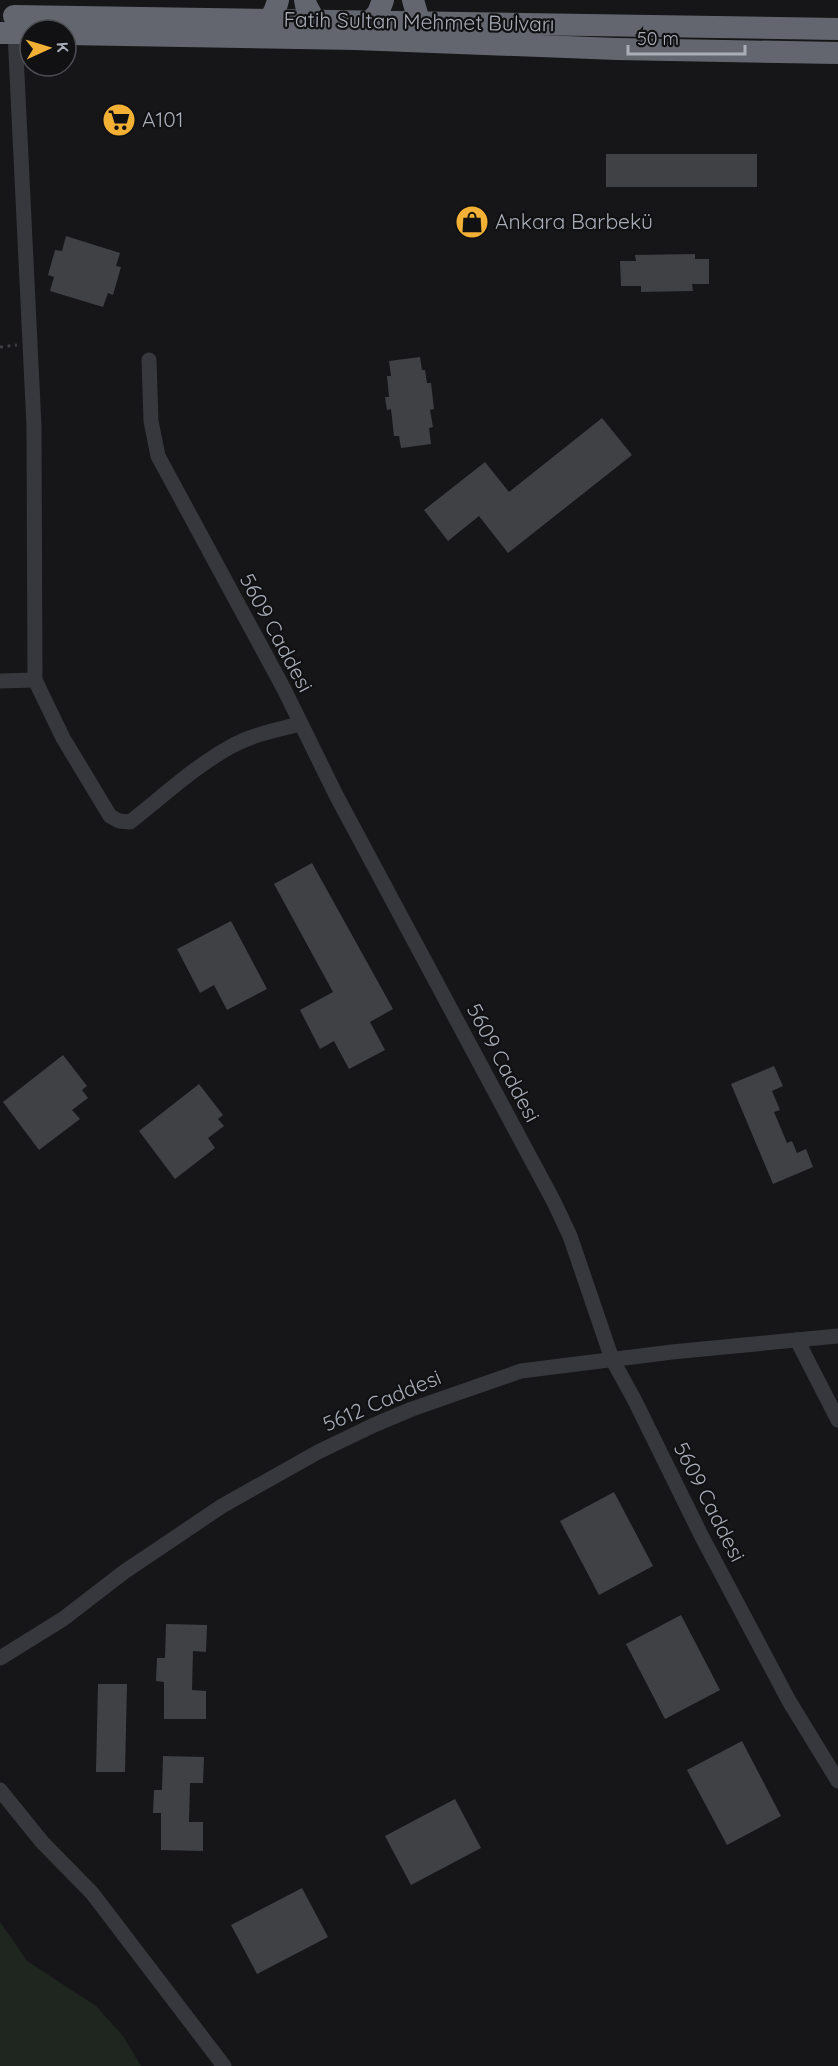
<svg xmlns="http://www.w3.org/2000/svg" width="838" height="2066" font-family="Quicksand,sans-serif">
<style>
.green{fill:#1e261f}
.building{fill:#404145}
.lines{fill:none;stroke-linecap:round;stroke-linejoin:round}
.path{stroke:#3d3f44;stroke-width:3;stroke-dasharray:3 4.5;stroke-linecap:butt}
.minor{stroke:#37383d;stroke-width:15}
.highway{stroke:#63666e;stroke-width:22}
.highway-bridge{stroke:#63666e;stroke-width:22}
.labels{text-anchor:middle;stroke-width:4.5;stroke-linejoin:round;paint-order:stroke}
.street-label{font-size:21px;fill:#a8adb8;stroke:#111113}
.poi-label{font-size:21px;fill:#a8adb8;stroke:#111113;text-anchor:start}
</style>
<rect width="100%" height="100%" fill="#161618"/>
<polygon class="green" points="0,1922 27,1961 96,2006 123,2036 141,2066 0,2066"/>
<g class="building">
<rect x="606" y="154" width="151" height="33"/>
<polygon points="66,236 120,253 116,266 121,267 113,295 108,293 103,307 50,291 54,277 48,275 55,250 62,251"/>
<polygon points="695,254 695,259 709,259 709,284 692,284 693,291 641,292 641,286 621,286 620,261 636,261 635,255"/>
<polygon points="420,357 422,370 425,370 427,383 431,383 434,409 430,410 433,427 429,428 431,444 401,448 399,436 394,436 391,409 387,410 385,397 389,397 387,376 391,376 389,361"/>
<polygon points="602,418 632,455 508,553 479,516 448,541 424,510 485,462 509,492"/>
<polygon points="312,863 393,1009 370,1022 385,1050 349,1069 334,1041 320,1049 300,1010 333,992 274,884"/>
<polygon points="231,921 267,989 227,1010 214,985 200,993 177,949"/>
<polygon points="63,1055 87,1086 82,1090 88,1098 72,1110 80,1119 39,1150 3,1102"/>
<polygon points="774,1066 783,1086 772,1091 780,1110 774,1112 787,1143 792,1141 797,1153 806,1149 813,1167 773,1184 731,1084"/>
<polygon points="199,1084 223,1115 218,1119 224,1126 208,1138 215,1148 175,1179 139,1131"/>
<polygon points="614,1492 653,1566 599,1595 560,1521"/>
<polygon points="681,1615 720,1690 665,1719 626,1644"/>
<polygon points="166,1624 207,1625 206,1652 193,1651 192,1690 206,1691 206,1719 164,1719 164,1682 156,1681 157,1658 165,1658"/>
<polygon points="98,1684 127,1684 125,1772 96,1772"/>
<polygon points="742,1741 781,1816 727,1845 687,1770"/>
<polygon points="163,1756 204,1757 203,1783 190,1783 189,1822 203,1822 203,1851 161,1850 161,1813 153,1813 154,1790 162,1790"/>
<polygon points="455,1799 481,1848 411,1885 385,1836"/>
<polygon points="302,1888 328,1937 257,1974 231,1925"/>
</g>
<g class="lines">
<polyline class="path" points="0,347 17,345"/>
<g class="minor">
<path d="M15,33L34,426L35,680L63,738L110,816L119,821L130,822C162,797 194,767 230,747C251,735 276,730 300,724"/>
<polyline points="149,360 151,421 158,456 284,689 336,795 554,1202 570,1236 612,1359 634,1399 702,1537 789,1701 838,1781"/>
<polyline points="0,681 35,680"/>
<polyline points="797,1340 838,1420"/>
<polyline points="0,1658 63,1619 124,1572 222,1506 318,1452 374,1425 412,1409 521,1371 672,1352 838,1336"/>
<polyline points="0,1790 42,1842 92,1893 224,2066"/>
</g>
<g class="highway">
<polyline points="305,0 306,5 323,36"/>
<polyline points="413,0 419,21 430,36"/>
<path d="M257,32C268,24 275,14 278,0"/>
<polyline points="0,33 30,33"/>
<polyline points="360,33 378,13 383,0"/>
<polyline points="66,34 355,39 617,49 838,53"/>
</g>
<polyline class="highway-bridge" points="14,16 838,29"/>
</g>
<defs>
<g id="supermarket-disc" transform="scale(1.725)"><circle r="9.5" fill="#f2b134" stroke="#111113"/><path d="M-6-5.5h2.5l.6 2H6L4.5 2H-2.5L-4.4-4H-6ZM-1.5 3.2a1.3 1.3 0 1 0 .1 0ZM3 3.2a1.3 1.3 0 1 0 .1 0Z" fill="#111"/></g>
<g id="shop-disc" transform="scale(1.725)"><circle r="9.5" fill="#f2b134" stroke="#111113"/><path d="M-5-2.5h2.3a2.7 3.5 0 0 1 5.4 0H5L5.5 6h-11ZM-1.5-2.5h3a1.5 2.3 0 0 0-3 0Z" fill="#111"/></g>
</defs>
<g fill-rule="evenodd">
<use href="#supermarket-disc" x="119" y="120"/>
<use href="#shop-disc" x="472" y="222"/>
</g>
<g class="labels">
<g class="street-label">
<text transform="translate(419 22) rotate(1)" y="7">Fatih Sultan Mehmet Bulvarı</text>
<text transform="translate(276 633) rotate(62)" y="7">5609 Caddesi</text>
<text transform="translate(503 1063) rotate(62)" y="7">5609 Caddesi</text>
<text transform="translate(382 1401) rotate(-23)" y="7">5612 Caddesi</text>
<text transform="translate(709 1502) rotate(63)" y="7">5609 Caddesi</text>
</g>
<g class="poi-label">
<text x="142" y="127">A101</text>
<text x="495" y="229">Ankara Barbekü</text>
</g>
</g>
<g transform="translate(48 48) rotate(86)"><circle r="28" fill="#111113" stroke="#4d4f55" stroke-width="1.5"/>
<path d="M0-4.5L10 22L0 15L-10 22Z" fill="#f2b134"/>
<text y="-9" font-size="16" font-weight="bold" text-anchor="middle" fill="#a8adb8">K</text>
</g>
<path d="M628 45v9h117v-9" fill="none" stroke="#a8adb8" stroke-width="3"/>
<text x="637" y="45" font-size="18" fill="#a8adb8" stroke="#111113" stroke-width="4.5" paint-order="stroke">50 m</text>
</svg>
